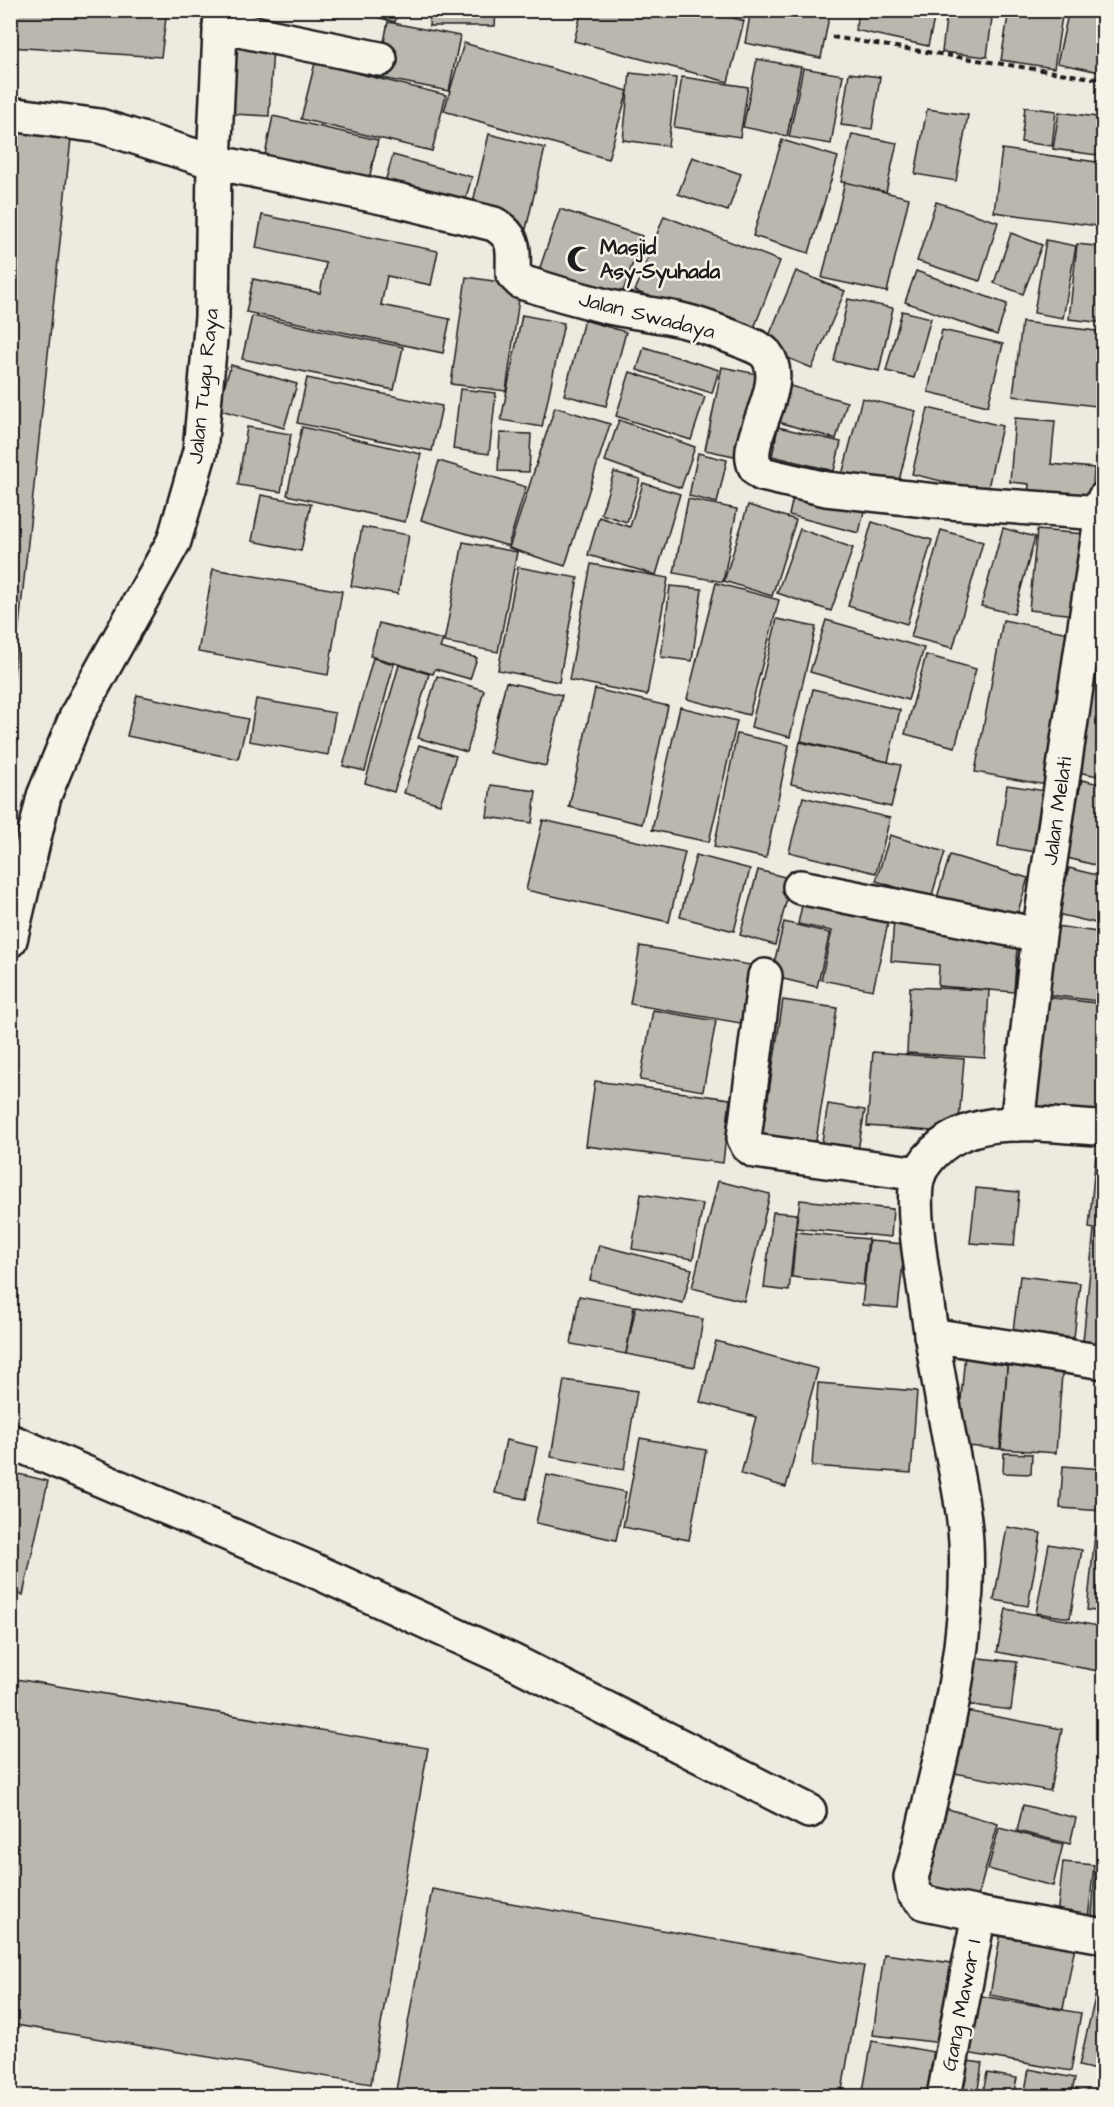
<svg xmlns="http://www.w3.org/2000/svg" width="1114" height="2107" font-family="'Architects Daughter',sans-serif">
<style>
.building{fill:#bab7af;stroke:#1c1c1c;stroke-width:1.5}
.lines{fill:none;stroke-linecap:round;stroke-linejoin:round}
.minor-casing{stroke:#1c1c1c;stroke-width:38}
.path{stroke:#1c1c1c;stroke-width:4;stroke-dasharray:6 4.5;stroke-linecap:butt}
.minor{stroke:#f7f3e8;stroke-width:33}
.labels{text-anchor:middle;stroke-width:5;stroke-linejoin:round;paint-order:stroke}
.poi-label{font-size:21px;font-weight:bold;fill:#1c1c1c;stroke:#f7f3e8;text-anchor:start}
.street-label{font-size:21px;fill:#1c1c1c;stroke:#f7f3e8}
</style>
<rect width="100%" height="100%" fill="#eeeae0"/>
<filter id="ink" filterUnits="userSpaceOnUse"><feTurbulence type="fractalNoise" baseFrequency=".0167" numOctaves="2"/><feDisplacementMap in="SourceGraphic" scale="12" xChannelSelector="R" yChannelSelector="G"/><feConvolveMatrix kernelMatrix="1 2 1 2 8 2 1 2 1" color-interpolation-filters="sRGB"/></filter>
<g filter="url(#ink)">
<g class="building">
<polygon points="10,10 167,10 161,57 10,47"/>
<polygon points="351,10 398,10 395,22"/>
<polygon points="430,10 496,10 495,26 429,26"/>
<polygon points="582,10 706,10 744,21 728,82 574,41"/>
<polygon points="751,10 830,12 821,58 745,43"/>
<polygon points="859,10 936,10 928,46 855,30"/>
<polygon points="947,10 993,10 987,57 942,52"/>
<polygon points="1009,10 1063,10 1054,68 1001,60"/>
<polygon points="1069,10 1104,17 1104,73 1057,63"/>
<polygon points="388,22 460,36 449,91 377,77"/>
<polygon points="464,43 628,91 608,159 444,111"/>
<polygon points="221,44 273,46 269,116 217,113"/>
<polygon points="757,59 801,67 787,136 743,127"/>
<polygon points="315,63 446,95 432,151 301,119"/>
<polygon points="803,68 843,75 831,144 789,137"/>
<polygon points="630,73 676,78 668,146 623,140"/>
<polygon points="849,73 880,77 872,129 841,125"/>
<polygon points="682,77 748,87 740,137 674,127"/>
<polygon points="1025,107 1056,111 1052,146 1021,142"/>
<polygon points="927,109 968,115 956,181 915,174"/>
<polygon points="1059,112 1104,118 1104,156 1053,149"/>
<polygon points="273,116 378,140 366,192 262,170"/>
<polygon points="10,122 72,129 10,711"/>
<polygon points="489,134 545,148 526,229 470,215"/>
<polygon points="852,134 897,143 886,192 841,182"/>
<polygon points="782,140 838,157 809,253 753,236"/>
<polygon points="1002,149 1104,163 1104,227 994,212"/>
<polygon points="393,155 472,177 461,214 382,192"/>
<polygon points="692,157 741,174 728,211 678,194"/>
<polygon points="845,182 909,198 887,292 822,278"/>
<polygon points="936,202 998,222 980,281 917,261"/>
<polygon points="560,209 642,236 618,306 536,279"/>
<polygon points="262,215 438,251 431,285 387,276 381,305 450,319 443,353 246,312 253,279 320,293 326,263 256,248"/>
<polygon points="664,216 780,261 751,336 635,291"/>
<polygon points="1011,233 1042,245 1023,294 994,283"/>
<polygon points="1046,240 1076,246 1063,318 1034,313"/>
<polygon points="1077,244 1104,247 1104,323 1069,319"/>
<polygon points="796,271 845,291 812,368 764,348"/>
<polygon points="916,271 1007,304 997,335 905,302"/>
<polygon points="466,277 521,285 506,391 451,384"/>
<polygon points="848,299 893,308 879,371 834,361"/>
<polygon points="902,311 931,318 914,378 886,371"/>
<polygon points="522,315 564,323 542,427 501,420"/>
<polygon points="252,316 403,347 394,390 242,359"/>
<polygon points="584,320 626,332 606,406 564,395"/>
<polygon points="1022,322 1104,332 1096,406 1013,396"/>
<polygon points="942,330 1003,344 988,406 928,392"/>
<polygon points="644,347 719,370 712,393 637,370"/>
<polygon points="231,365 297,384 284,428 217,409"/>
<polygon points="722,367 762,375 744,458 705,450"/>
<polygon points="630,372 705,397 691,440 616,416"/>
<polygon points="307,378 442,406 432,451 297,423"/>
<polygon points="783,384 847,402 836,439 772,420"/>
<polygon points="460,389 496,393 489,454 453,449"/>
<polygon points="862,398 916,411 897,489 842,475"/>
<polygon points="555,407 610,424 565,566 509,548"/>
<polygon points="928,408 1002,426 987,492 912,474"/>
<polygon points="1015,418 1055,421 1051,464 1094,468 1092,500 1028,494 1029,484 1010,482"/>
<polygon points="619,420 695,447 681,488 605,461"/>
<polygon points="247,427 291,434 281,492 238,485"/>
<polygon points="302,427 421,454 405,522 287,495"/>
<polygon points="778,427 841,442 834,471 772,456"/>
<polygon points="500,433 531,434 529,472 498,471"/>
<polygon points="698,453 727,460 717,503 689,496"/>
<polygon points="439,461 526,487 508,546 421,520"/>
<polygon points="614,472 640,479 627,522 601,514"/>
<polygon points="643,483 680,494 656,575 588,555 599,517 630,527"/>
<polygon points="796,485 866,503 859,533 789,515"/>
<polygon points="261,495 311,504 301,551 252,541"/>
<polygon points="688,499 737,509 723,582 674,573"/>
<polygon points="748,505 796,520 772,596 724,581"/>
<polygon points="872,522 932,540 907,624 848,606"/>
<polygon points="362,527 409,535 398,594 351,586"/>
<polygon points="1003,528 1035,537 1014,614 981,606"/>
<polygon points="800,529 853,548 831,611 777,593"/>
<polygon points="941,530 983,542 953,648 911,637"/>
<polygon points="1037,530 1084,534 1076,615 1029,610"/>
<polygon points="463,542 517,552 498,652 444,642"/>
<polygon points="591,564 668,578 647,695 569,680"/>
<polygon points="518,567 578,578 559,682 498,670"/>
<polygon points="213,569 342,591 328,675 198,652"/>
<polygon points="716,583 779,600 749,715 687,699"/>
<polygon points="670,586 702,589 692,661 661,657"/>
<polygon points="777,619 816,627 790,737 751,727"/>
<polygon points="826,620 924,648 908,700 810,672"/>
<polygon points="1003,620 1074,634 1046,785 975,772"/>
<polygon points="379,623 443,640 440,648 477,658 470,679 435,669 433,674 370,656"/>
<polygon points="1101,649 1104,650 1104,777 1077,772"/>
<polygon points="926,655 976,669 955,747 905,734"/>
<polygon points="373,658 394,664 365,771 343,766"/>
<polygon points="399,665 429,674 394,792 365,783"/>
<polygon points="437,676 484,690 467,752 418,738"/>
<polygon points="506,682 562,695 546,766 489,753"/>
<polygon points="595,689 668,706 642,824 569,807"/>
<polygon points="813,689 900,710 888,762 801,741"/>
<polygon points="137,695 248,719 238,759 127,736"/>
<polygon points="256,699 335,713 328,755 249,741"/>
<polygon points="680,707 737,721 709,842 652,830"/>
<polygon points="737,734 789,745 766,858 714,847"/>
<polygon points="800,742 901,765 891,807 791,784"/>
<polygon points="419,745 456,756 440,804 404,793"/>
<polygon points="1082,780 1104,785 1104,830 1095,865 1063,857"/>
<polygon points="491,785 536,791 532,823 487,817"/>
<polygon points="1007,785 1052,792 1042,853 998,846"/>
<polygon points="803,797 890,818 876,873 789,852"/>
<polygon points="543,820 685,852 669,922 526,890"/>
<polygon points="890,835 945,852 931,898 876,881"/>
<polygon points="696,855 750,869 734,931 680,917"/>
<polygon points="950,855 1028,878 1014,925 936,901"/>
<polygon points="1069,868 1104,877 1104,925 1057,914"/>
<polygon points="758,870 792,879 775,945 740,935"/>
<polygon points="805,891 891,910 873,990 821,980 832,931 798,924"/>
<polygon points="894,919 1018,934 1014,992 938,986 939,965 891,961"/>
<polygon points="784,922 830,933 817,987 771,976"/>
<polygon points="1049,925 1104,933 1104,963 1098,1001 1040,994"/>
<polygon points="640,946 762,967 752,1025 630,1004"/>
<polygon points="910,987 989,990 985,1058 907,1053"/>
<polygon points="1046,997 1104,1004 1104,1128 1032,1119"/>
<polygon points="783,1000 837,1008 814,1153 761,1144"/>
<polygon points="653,1010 716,1021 703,1091 640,1080"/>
<polygon points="873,1052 964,1059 958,1133 867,1126"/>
<polygon points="595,1081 730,1099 723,1163 586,1146"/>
<polygon points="828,1104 865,1110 856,1161 820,1154"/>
<polygon points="1096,1153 1104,1153 1104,1354 1082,1352 1094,1229 1089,1228"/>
<polygon points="718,1181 770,1194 744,1301 692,1288"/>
<polygon points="976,1188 1019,1192 1014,1246 970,1243"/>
<polygon points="641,1194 703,1204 693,1259 632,1249"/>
<polygon points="800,1200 893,1209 891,1237 796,1228"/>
<polygon points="773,1212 797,1214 789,1291 764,1288"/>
<polygon points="796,1232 868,1239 863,1285 792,1277"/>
<polygon points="869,1241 905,1244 898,1308 862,1305"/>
<polygon points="599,1245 692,1269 683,1303 590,1280"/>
<polygon points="1020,1276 1080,1283 1074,1338 1013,1331"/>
<polygon points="579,1296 634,1306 626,1354 571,1344"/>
<polygon points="636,1306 703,1319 695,1367 626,1354"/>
<polygon points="716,1341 818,1369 786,1487 741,1474 756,1417 700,1402"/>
<polygon points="965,1353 1008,1357 1000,1449 957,1445"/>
<polygon points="1008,1357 1063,1361 1056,1453 1001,1449"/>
<polygon points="564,1380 637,1391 624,1470 551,1457"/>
<polygon points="818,1383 917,1391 911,1473 812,1466"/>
<polygon points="640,1438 706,1450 689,1540 623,1527"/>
<polygon points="506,1440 537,1447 526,1499 495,1493"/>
<polygon points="1004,1453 1032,1454 1031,1474 1003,1473"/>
<polygon points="1063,1466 1104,1469 1104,1511 1060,1508"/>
<polygon points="10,1472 48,1481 23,1595 10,1592"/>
<polygon points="547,1475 626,1492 616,1540 536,1523"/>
<polygon points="1096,1525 1104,1526 1104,1612 1087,1610"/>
<polygon points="1007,1527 1041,1533 1028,1606 994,1600"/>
<polygon points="1049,1544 1082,1550 1070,1618 1036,1613"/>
<polygon points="1006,1609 1104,1627 1104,1672 997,1652"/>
<polygon points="969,1657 1017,1662 1011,1710 963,1704"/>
<polygon points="10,1678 428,1748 371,2084 10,2024"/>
<polygon points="966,1711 1062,1729 1050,1791 954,1773"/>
<polygon points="1023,1805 1076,1818 1070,1844 1017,1831"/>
<polygon points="945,1808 998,1824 976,1904 922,1889"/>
<polygon points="1104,1821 1104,1857 1097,1855"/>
<polygon points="999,1828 1063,1844 1053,1886 988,1869"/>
<polygon points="1063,1862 1094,1865 1087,1928 1056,1925"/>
<polygon points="1095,1872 1104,1872 1104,1930 1091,1929"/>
<polygon points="432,1889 864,1966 841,2096 395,2096"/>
<polygon points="1001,1932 1075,1946 1063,2009 990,1995"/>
<polygon points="884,1954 952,1963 942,2043 873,2035"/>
<polygon points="1101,1972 1104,1972 1104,2072 1079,2066"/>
<polygon points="976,1995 1081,2013 1071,2071 966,2053"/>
<polygon points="872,2041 934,2052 926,2096 862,2096"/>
<polygon points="959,2060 982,2063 977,2096 954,2096"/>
<polygon points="1029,2069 1075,2078 1071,2096 1024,2096"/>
<polygon points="987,2073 1017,2078 1013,2096 982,2096"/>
<polygon points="1075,2090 1104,2096 1074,2096"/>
</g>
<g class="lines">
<g class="minor-casing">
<g id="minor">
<polyline points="220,26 380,59"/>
<path d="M10,114L100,126L214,162L401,201L494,224C517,238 513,250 513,274L521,282C549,291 577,299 605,306C630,312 656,314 681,320C702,325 722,333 742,341C750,345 760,347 766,354C793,388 730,452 762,474L826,489L935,501L1101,513"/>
<polyline points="800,887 1039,935"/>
<polyline points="10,940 44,796 78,713 174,541 200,451 212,317 214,162 221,10"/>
<polyline points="765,976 744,1138 748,1146 755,1151 919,1174"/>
<polyline points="1017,1124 1039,935 1104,499"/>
<path d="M1104,1128C1047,1127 971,1108 929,1158C926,1162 921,1168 919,1173C908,1201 925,1287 929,1319C935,1359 942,1398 949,1437C956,1472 964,1507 966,1542C970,1628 950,1722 929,1806C923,1829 919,1854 911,1877L914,1893L925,1903L979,1914L1104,1936"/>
<polyline points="931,1335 1104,1362"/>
<polyline points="10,1441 311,1569 510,1660 809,1811"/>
<polyline points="944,2096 979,1914"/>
</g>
</g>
<polyline class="path" points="832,37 1104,80"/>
<use href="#minor" class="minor"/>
</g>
</g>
<defs>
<g id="mosque-bare" transform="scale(2.07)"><path d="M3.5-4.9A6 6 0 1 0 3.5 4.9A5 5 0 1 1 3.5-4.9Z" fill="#1c1c1c" stroke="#f7f3e8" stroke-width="2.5" paint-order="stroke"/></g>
</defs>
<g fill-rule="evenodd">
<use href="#mosque-bare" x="580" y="259"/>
</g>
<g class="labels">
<g class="poi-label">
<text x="600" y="254">Masjid<tspan x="600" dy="24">Asy-Syuhada</tspan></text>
</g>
<g class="street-label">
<text transform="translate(647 315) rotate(14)" y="7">Jalan Swadaya</text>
<text transform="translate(203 386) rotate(-84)" y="7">Jalan Tugu Raya</text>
<text transform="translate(1057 811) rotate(-82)" y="7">Jalan Melati</text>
<text transform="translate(961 2005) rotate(-79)" y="7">Gang Mawar I</text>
</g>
</g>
<rect width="1114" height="2107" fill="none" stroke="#f7f3e8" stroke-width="36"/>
<rect x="18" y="18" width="1078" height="2071" fill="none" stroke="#1c1c1c" stroke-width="2" filter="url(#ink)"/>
</svg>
